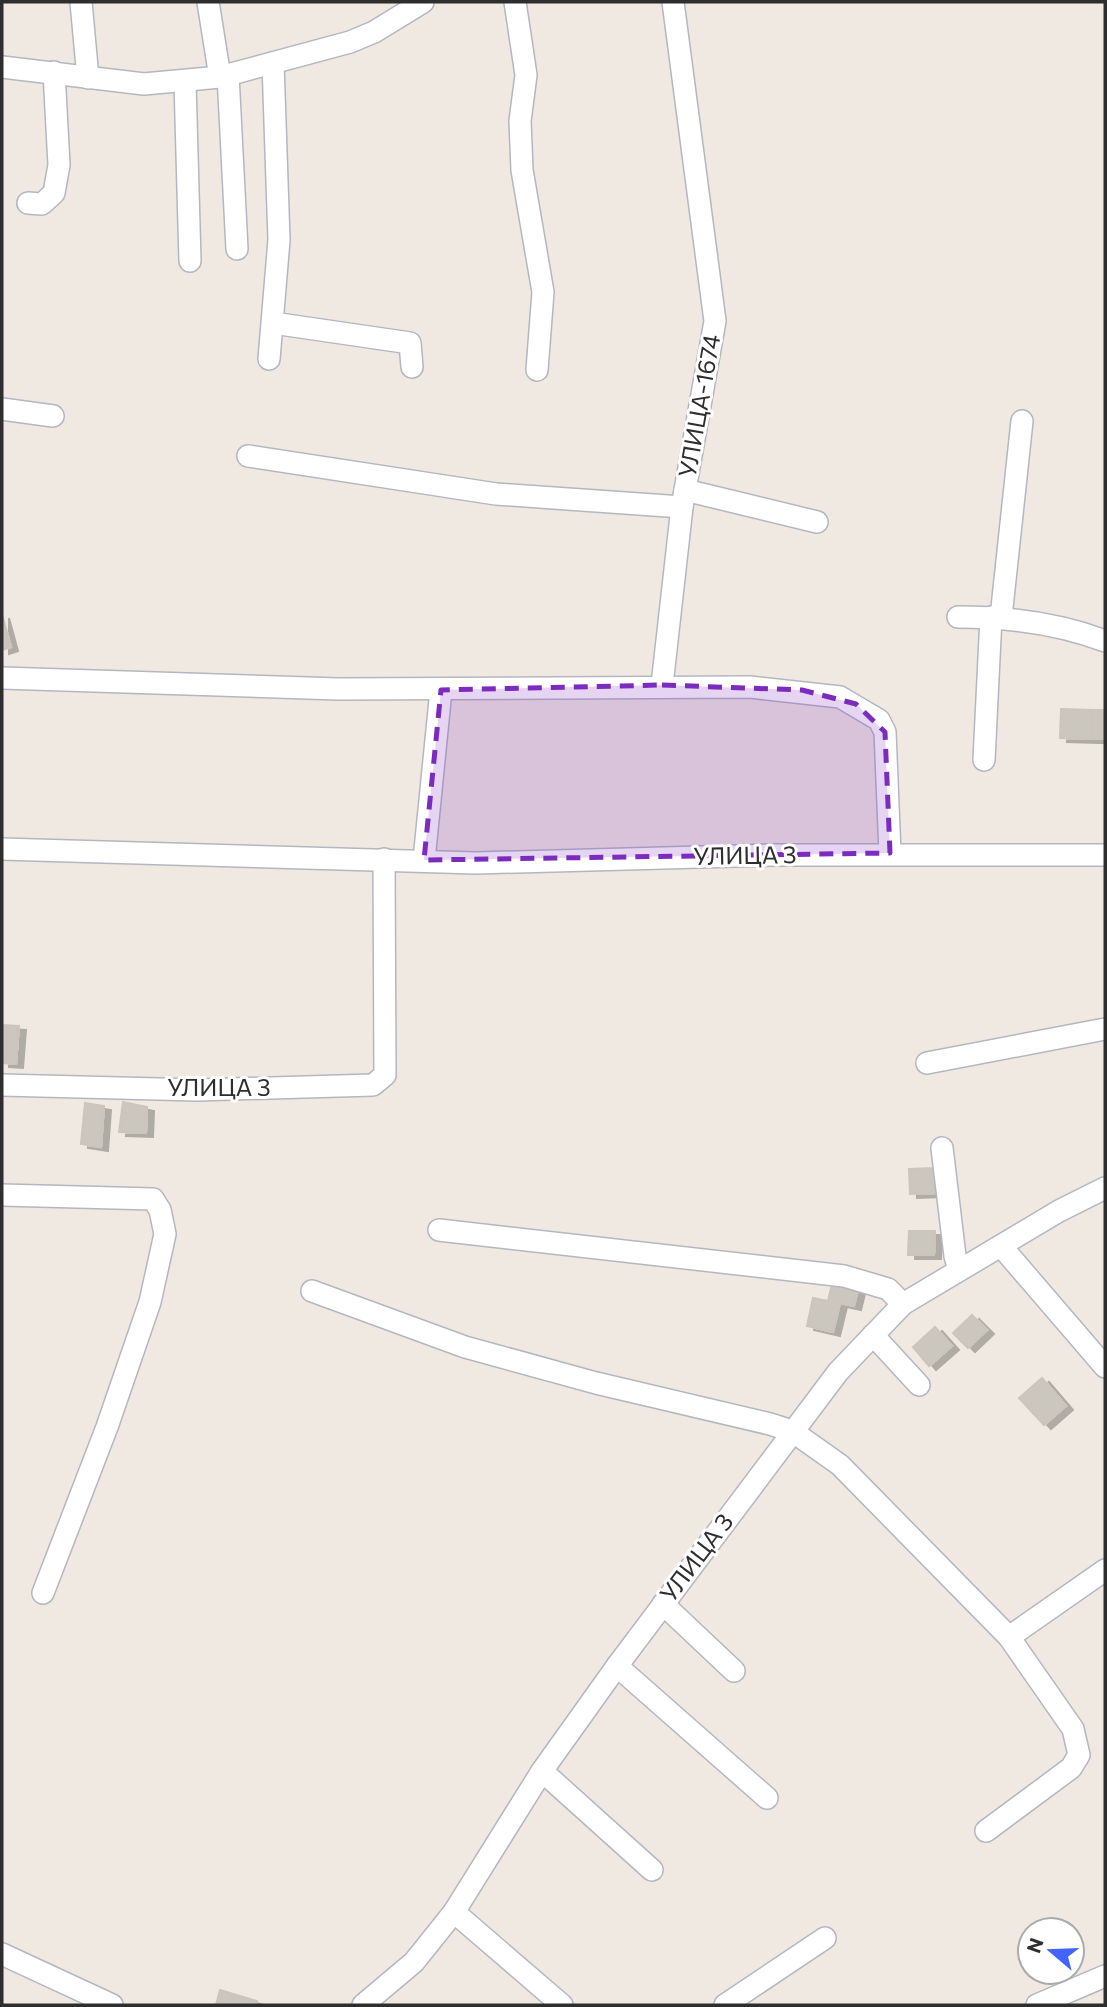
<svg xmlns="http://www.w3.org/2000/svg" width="1107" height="2007" font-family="Commissioner,sans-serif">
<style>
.building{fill:#cbc7bf;stroke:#cbc5ba;stroke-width:2;filter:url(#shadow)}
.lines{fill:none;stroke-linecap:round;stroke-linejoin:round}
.minor-casing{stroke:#b4b7c1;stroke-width:24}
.minor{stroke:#fff;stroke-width:21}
.marked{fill:#7b2cbf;fill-opacity:0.2;stroke:#7b2cbf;stroke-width:5;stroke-dasharray:14 9;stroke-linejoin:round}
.labels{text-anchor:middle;stroke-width:6;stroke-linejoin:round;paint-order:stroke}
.street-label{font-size:24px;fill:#2e2e2e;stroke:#fff}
</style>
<defs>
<filter id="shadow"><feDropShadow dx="7" dy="4" stdDeviation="0" flood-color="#0004"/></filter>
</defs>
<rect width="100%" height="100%" fill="#efe9e1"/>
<g class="building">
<polygon points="2,614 11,647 2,650"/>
<polygon points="1061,709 1092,710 1091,739 1060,738"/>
<polygon points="1092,710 1105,710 1105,739 1091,739"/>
<polygon points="2,1025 19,1026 16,1064 2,1063"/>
<polygon points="123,1102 147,1107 146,1133 119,1132"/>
<polygon points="85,1103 104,1106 101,1147 81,1144"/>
<polygon points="935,1168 935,1193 910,1194 909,1169"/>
<polygon points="909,1231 935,1231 934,1255 908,1255"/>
<polygon points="833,1280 859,1286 854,1306 840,1303 833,1332 807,1326 813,1298 828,1301"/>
<polygon points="972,1315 987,1330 968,1348 953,1333"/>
<polygon points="935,1327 952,1346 929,1366 913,1347"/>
<polygon points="1042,1378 1066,1406 1044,1425 1019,1398"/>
<polygon points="220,1990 257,2001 255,2005 216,2005"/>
</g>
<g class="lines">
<g class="minor-casing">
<g id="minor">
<polyline points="81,2 88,78"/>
<polyline points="208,2 220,77"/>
<polyline points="515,2 526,75 520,121 522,170 543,292 537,370"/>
<polyline points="2,67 144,84 220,77 350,42 374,32 423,2"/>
<polyline points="228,75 237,249"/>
<polyline points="185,82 190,261"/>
<polyline points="28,203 42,204 54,193 59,165 54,72"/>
<polyline points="273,323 410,343 412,367"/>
<polyline points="269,359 279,240 273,63"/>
<polyline points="2,409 53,416"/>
<polyline points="248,456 496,494 682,507"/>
<polyline points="685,490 817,522"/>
<path d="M958,617C1010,617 1057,623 1105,641"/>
<polyline points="1001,617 1022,421"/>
<polyline points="2,678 338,689 750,687 840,697 879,720 885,732 890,853"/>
<polyline points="662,685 682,507 715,321 673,2"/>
<polyline points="984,760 991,617"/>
<polyline points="2,849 476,863 772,855 1105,855"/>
<polyline points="424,860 441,690"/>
<polyline points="927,1063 1105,1029"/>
<polyline points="2,1085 197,1090 373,1085 385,1075 384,859"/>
<polyline points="942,1148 955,1256 959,1270"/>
<polyline points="2,1195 153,1199 160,1210 165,1234 150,1302 107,1427 43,1593"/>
<polyline points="439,1230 844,1276 888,1289 903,1304"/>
<polyline points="1001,1246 1105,1367"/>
<polyline points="312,1291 465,1347 596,1383 770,1424 792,1431 840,1465 1009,1637 1073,1729 1079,1755 1071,1768 986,1831"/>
<polyline points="873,1335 919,1385"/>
<polyline points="663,1604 734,1671"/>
<polyline points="1009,1637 1105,1570"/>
<polyline points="617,1666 767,1798"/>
<polyline points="542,1771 652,1870"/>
<polyline points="454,1912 562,2005"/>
<polyline points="2,1954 112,2005"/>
<polyline points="363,2005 414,1962 454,1912 542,1771 617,1666 838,1372 903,1304 1059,1211 1105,1188"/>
<polyline points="725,2005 825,1938"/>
<polyline points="1037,2005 1105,1976"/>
</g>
</g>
<use href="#minor" class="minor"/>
</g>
<path class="marked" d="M662,685L802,690L856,704L885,732L890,853L424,860L441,690Z"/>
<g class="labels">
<g class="street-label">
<text transform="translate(700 406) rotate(-80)" y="8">УЛИЦА-1674</text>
<text transform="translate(745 856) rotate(-1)" y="8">УЛИЦА 3</text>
<text x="219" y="1096">УЛИЦА 3</text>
<text transform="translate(697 1558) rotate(-53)" y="8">УЛИЦА 3</text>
</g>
</g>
<rect width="1107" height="2007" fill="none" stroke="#2e2e2e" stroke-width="7"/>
<g transform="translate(1051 1951) rotate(289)"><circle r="33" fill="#ffffff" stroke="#ababab" stroke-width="2"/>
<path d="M0-5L12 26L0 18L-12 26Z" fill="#4264fb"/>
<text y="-10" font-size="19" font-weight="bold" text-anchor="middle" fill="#2e2e2e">N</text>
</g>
</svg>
